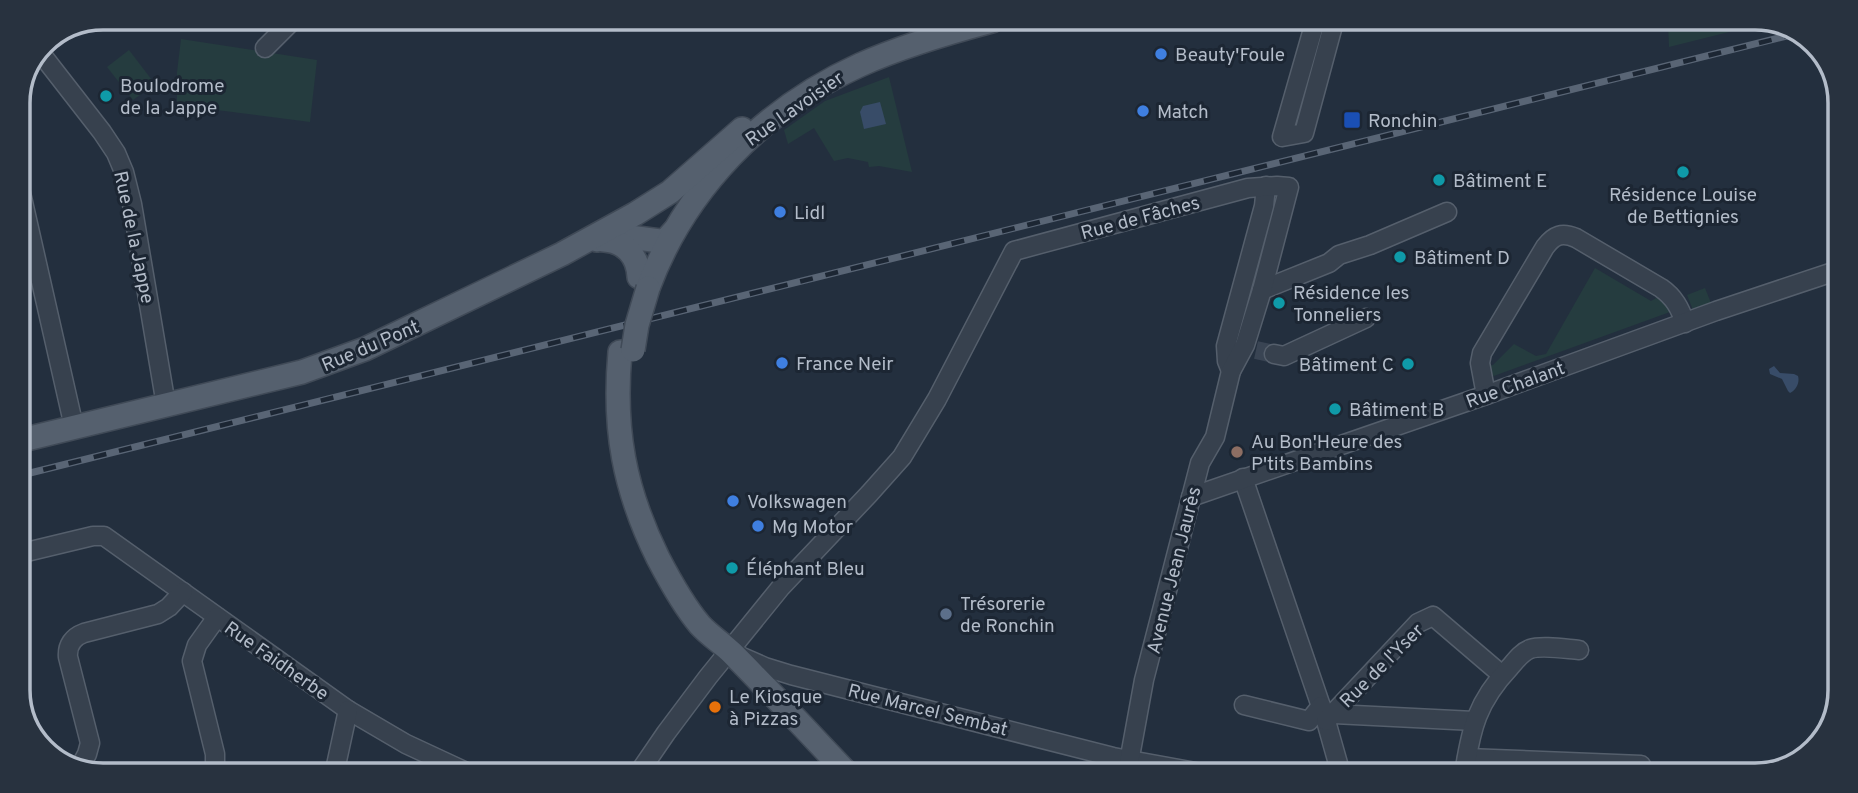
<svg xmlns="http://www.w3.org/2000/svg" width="1858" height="793" font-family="Overpass,sans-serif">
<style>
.green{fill:#253c3f}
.water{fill:#384c68}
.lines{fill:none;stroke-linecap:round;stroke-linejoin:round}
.minor-tunnel{stroke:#394453;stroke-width:18;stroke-dasharray:18 9;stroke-linecap:butt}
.minor-casing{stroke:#555f6c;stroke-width:21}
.major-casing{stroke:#404a57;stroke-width:26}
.minor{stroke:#37414e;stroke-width:18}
.major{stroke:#55606e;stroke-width:23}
.rail-casing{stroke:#596575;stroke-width:7}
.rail{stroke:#1c2633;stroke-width:4.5;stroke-dasharray:13;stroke-linecap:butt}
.major-bridge-casing{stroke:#404a57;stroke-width:26;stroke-linecap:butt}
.major-bridge{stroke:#55606e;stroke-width:23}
.shop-dot{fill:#3f7fe0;stroke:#1c2633;stroke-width:2.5}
.culture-dot{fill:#0f9aa8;stroke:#1c2633;stroke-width:2.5}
.transit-dot{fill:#1a4fb4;stroke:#1c2633;stroke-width:2.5}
.education-dot{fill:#8d6e63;stroke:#1c2633;stroke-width:2.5}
.service-dot{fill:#5c6f8a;stroke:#1c2633;stroke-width:2.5}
.food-dot{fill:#e8710a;stroke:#1c2633;stroke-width:2.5}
.labels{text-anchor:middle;stroke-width:6;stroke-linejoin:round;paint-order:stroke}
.poi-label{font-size:19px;fill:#b3bcc9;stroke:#1c2633;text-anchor:start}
.street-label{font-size:19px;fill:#b3bcc9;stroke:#1c2633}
.rim{fill:none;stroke:#b3bcc9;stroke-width:3.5}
</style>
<rect width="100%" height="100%" fill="#232f3e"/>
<g class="green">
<polygon points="1668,23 1761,24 1669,47"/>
<polygon points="181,39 317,60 310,122 177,105 177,72"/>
<polygon points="129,50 155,84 133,100 107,67"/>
<polygon points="889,77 912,172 879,166 869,167 868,162 848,158 834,161 814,128 788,144 784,130 825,101"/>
<polygon points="1595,268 1651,301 1658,297 1665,303 1670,312 1491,377 1488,366 1493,365 1514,344 1536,356 1546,354"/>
<polygon points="1705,288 1711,303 1693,310 1687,295"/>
</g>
<g class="water">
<polygon points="880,102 886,124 864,129 860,112 863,106"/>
<path d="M1774,366L1780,373L1794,374L1798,376C1800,383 1796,390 1790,393L1788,391L1782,379L1770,374L1769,369Z"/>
</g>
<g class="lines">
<polyline class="minor-tunnel" points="1256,350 1274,354"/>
<g class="minor-casing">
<g id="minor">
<polyline points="1315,22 1282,137 1304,133 1334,22"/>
<polyline points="265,48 295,18"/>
<polyline points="39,51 102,132 116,153 124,172 132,204 166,405"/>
<polyline points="18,194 21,193 74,427"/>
<polyline points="1262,290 1329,263 1339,255 1370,245 1447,212"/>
<polyline points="1274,354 1284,356 1366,318"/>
<polyline points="1231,371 1227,361 1226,346 1264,206 1266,186"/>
<path d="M1486,395L1480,363L1482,353L1545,247C1554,235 1562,232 1576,238L1661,288C1674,297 1680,308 1685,323"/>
<polyline points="1243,478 1326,721 1341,774"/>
<polyline points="1191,497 1486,395 1716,311 1839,270"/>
<polyline points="18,554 93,536 104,536 348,710 406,744 464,771"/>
<polyline points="740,656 765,667 791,675 1113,757 1201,773"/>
<polyline points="1244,705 1309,721 1321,706"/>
<polyline points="1334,714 1474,721"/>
<polyline points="1326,721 1418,623 1433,616 1502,675"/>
<polyline points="1467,758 1641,765"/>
<path d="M79,769L87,754L90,743L68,657C67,645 73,637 84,633L158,614L169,607L183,592"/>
<polyline points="215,770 215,754 192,661 197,645 217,617"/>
<polyline points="335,770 348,710"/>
<polyline points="640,771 666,733 708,677 781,587 869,494 902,457 937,399 1014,251 1248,188 1277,186 1289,187 1262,290 1245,345 1231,371 1215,437 1200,463 1144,680 1127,773"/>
<path d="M1464,774C1471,728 1477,702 1510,667C1516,660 1522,652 1530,649C1542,645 1566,649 1579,650"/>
</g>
</g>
<g class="major-casing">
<g id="major">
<polyline points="597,240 614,235 660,241 666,240 673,232"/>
<path d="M604,240C625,241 638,256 639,277"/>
<path d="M648,288C685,188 763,109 860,65C902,46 947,33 992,21"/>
<path d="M620,352C613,429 624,489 658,558C670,581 683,605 700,625C710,636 722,643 732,653C771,692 808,732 846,772"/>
<polyline points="18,441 302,372 365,349 562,254 635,214 670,192 742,129"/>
</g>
</g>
<use href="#minor" class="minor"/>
<use href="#major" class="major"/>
<g class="rail-casing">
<polyline id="rail" points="18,476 1799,33"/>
</g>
<use href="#rail" class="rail"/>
<g class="major-bridge-casing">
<polyline id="major-bridge" points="633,350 637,325 648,288"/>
</g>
<use href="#major-bridge" class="major-bridge"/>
</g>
<g class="shop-dot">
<circle cx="1161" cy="54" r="7"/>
<circle cx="1143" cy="111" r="7"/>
<circle cx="780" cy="212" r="7"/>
<circle cx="782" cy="363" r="7"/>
<circle cx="733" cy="501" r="7"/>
<circle cx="758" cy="526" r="7"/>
</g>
<g class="culture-dot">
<circle cx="106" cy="96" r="7"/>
<circle cx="1683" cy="172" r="7"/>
<circle cx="1439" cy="180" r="7"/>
<circle cx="1400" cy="257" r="7"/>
<circle cx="1279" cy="303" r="7"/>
<circle cx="1408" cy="364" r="7"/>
<circle cx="1335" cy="409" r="7"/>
<circle cx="732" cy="568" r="7"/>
</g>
<rect class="transit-dot" x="1343" y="111" width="18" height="18" rx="3.5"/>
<circle class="education-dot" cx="1237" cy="452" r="7"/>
<circle class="service-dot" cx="946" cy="614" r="7"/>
<circle class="food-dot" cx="715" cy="707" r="7"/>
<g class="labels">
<g class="poi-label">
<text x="1175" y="61">Beauty'Foule</text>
<text x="120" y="92">Boulodrome<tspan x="120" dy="22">de la Jappe</tspan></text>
<text x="1157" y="118">Match</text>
<text x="1368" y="127">Ronchin</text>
<text x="1453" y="187">Bâtiment E</text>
<text x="1683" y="201" text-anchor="middle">Résidence Louise<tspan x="1683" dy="22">de Bettignies</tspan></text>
<text x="794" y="219">Lidl</text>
<text x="1414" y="264">Bâtiment D</text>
<text x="1293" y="299">Résidence les<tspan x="1293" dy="22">Tonneliers</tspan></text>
<text x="796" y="370">France Neir</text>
<text x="1394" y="371" text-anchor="end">Bâtiment C</text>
<text x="1349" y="416">Bâtiment B</text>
<text x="1251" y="448">Au Bon'Heure des<tspan x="1251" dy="22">P'tits Bambins</tspan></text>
<text x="747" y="508">Volkswagen</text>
<text x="772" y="533">Mg Motor</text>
<text x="746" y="575">Éléphant Bleu</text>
<text x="960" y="610">Trésorerie<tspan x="960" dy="22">de Ronchin</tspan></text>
<text x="729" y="703">Le Kiosque<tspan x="729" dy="22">à Pizzas</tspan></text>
</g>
<g class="street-label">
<text transform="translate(794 108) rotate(-35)" y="7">Rue Lavoisier</text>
<text transform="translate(1140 217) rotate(-15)" y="7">Rue de Fâches</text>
<text transform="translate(135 237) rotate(78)" y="7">Rue de la Jappe</text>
<text transform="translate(370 345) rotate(-23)" y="7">Rue du Pont</text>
<text transform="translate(1515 384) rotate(-20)" y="7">Rue Chalant</text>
<text transform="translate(1173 570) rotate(-76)" y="7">Avenue Jean Jaurès</text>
<text transform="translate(277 660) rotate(35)" y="7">Rue Faidherbe</text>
<text transform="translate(1381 665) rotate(-45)" y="7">Rue de l'Yser</text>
<text transform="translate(928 709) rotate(14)" y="7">Rue Marcel Sembat</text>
</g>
</g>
<path d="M0 0H1858V793H0ZM103 30H1755A73 73 0 0 1 1828 103V690A73 73 0 0 1 1755 763H103A73 73 0 0 1 30 690V103A73 73 0 0 1 103 30Z" fill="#28323f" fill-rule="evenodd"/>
<path class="rim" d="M103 30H1755A73 73 0 0 1 1828 103V690A73 73 0 0 1 1755 763H103A73 73 0 0 1 30 690V103A73 73 0 0 1 103 30Z"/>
</svg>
